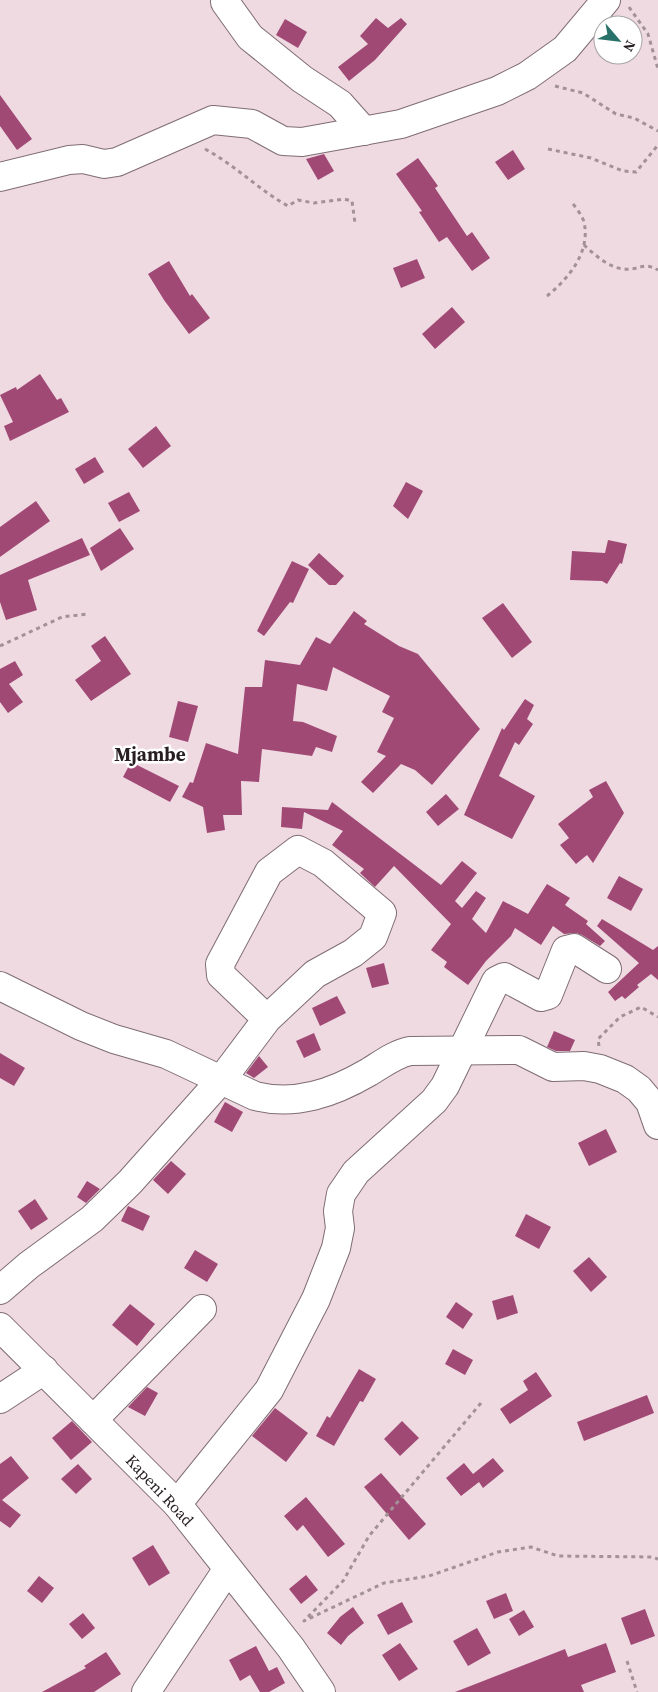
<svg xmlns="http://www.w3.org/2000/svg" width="658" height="1692" font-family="'Source Serif 4',serif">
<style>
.building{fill:#a14975}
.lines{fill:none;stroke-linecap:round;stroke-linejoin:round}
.minor-casing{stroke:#7f6c74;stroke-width:30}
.major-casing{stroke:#7f6c74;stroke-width:30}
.path{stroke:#a29298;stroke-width:3;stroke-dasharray:4 4;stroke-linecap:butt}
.minor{stroke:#fff;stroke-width:28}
.major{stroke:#fff;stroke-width:28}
.labels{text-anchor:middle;stroke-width:5;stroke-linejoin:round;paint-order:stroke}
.street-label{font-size:16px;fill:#261e21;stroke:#fff}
.quarter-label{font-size:19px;font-weight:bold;fill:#261e21;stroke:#fff}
</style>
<rect width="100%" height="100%" fill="#efdae2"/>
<g class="building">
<polygon points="376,18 388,28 401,18 407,24 375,60 349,81 338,67 368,44 360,36"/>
<polygon points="285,19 307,32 298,48 276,35"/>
<polygon points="0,95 32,139 17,150 0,126"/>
<polygon points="513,150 525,169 508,180 495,162"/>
<polygon points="324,154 334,171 318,180 306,159"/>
<polygon points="418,158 438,186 435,188 467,236 472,232 490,258 472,271 447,237 439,242 419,212 422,211 396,174"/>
<polygon points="417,259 425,278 401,288 393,268"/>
<polygon points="169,261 190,296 192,294 210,318 189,334 164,300 148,274"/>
<polygon points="452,307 465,322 435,349 422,334"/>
<polygon points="40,374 57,400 61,398 69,412 10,441 4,426 13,422 0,395 16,387 17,390"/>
<polygon points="156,426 171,446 143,468 128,449"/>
<polygon points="95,457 104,472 84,484 75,469"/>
<polygon points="406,482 423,491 408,519 393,506"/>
<polygon points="129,492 140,511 119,522 108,503"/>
<polygon points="36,501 50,521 0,557 0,527"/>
<polygon points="120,528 134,549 101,571 90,548"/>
<polygon points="82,538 90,555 28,580 37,610 6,620 0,602 0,575"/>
<polygon points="608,540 627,544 622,564 620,563 607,584 602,581 570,580 572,551 605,553"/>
<polygon points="319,553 344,576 336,585 329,585 308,565"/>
<polygon points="292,561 309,569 293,603 290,602 264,636 257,631"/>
<polygon points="503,603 532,642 512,658 482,618"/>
<polygon points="354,611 367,621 364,624 399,646 418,654 480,729 432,785 415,770 401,764 373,793 361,782 386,756 377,752 394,718 382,712 390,696 333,667 327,691 297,684 293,721 303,722 337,736 332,752 316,747 312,756 262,749 259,782 241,781 242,815 223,815 225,830 207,833 203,807 182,797 190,782 193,783 206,743 238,754 245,687 262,687 265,660 300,665 316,637 330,644"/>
<polygon points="105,636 131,674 91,701 75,680 101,661 91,646"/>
<polygon points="15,661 23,675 9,684 23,702 8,713 0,702 0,669"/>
<polygon points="525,699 534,705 527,719 533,724 519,745 515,742 499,776 535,796 512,839 464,815 502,728 504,730"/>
<polygon points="178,701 198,706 188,742 169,737"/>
<polygon points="131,762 179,786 170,802 123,777"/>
<polygon points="606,781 624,813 593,863 587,855 576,864 560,845 569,838 558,824 593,797 589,790"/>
<polygon points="446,794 459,809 438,826 426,812"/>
<polygon points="332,802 441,885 462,861 477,873 455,901 462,908 476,891 486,898 472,919 486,933 503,901 528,914 547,884 570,898 565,905 588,921 586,924 605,941 600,946 582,935 576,933 564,934 553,926 541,945 515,928 511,936 486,961 468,985 444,967 447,962 431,950 451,924 394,866 375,887 360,873 364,869 332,845 343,831 304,812 302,829 281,827 282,807 328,810"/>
<polygon points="619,876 643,889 631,911 607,898"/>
<polygon points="602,919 653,950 658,946 658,980 651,974 637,985 639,987 625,999 622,996 615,1001 608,992 639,963 597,926"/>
<polygon points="384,963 389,984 372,988 366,968"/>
<polygon points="337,996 346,1013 320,1026 312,1008"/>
<polygon points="554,1031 575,1040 570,1051 556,1051 547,1047"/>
<polygon points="314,1033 321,1050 304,1058 296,1041"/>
<polygon points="0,1053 25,1068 14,1086 0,1078"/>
<polygon points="259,1056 268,1067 254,1078 246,1073"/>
<polygon points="225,1102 243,1112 232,1132 214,1122"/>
<polygon points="606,1129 617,1152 589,1166 578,1143"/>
<polygon points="171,1161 186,1174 168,1194 153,1180"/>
<polygon points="87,1181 100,1189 86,1203 77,1197"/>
<polygon points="35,1199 48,1219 31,1230 18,1211"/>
<polygon points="128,1206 150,1216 143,1231 121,1221"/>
<polygon points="526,1214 551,1227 539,1249 515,1236"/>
<polygon points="195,1250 218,1264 207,1282 184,1268"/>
<polygon points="589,1257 607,1277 591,1292 573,1271"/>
<polygon points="513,1295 518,1313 497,1320 492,1301"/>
<polygon points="456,1302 473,1314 463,1329 446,1317"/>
<polygon points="130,1304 155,1324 137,1346 112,1325"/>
<polygon points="453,1349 473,1360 465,1375 445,1364"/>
<polygon points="359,1369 376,1379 363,1402 360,1401 334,1446 316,1436 327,1416 330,1418"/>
<polygon points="536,1372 552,1396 510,1424 500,1409 528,1390 523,1381"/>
<polygon points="147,1387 158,1393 145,1416 128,1407"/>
<polygon points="647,1395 654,1413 584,1441 577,1422"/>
<polygon points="275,1408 308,1433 286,1462 252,1436"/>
<polygon points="72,1421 92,1442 71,1460 52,1438"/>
<polygon points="402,1421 419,1438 400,1456 384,1439"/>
<polygon points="11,1456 29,1478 2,1500 21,1515 10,1528 0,1521 0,1464"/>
<polygon points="493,1458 504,1471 483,1488 479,1482 461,1496 446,1478 464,1463 473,1474"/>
<polygon points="78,1464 92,1479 76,1494 61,1479"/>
<polygon points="381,1473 426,1524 409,1540 364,1487"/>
<polygon points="306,1497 345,1544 328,1557 303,1525 297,1531 284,1516"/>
<polygon points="153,1545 170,1573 149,1586 132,1558"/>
<polygon points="306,1575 318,1590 301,1604 289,1589"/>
<polygon points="39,1576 54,1588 42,1603 27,1591"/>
<polygon points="506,1593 513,1611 494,1619 486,1601"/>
<polygon points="402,1602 413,1622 388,1635 377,1615"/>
<polygon points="353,1607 364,1623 348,1636 341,1645 327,1633 340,1617"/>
<polygon points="645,1609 655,1636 631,1645 621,1618"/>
<polygon points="524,1610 534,1627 519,1636 509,1619"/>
<polygon points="83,1613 95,1628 82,1639 69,1624"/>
<polygon points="477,1628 491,1653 468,1666 453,1641"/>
<polygon points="400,1643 418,1669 399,1681 382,1655"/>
<polygon points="606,1643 616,1672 581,1685 584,1692 455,1692 565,1649 568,1657"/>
<polygon points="256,1646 269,1671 277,1667 285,1683 269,1692 260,1692 250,1675 240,1681 229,1660"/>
<polygon points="106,1652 121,1674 94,1692 42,1692 86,1668 84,1666"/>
</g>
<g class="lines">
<g class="minor-casing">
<g id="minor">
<polyline points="225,2 250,37 302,79 340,104 364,131"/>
<polyline points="0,177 69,160 83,159 104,164 117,162 213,120 252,124 283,141 302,142 401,124 497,91 527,76 565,49 606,0"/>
<path d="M0,986L81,1026L114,1039L166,1054L255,1096C296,1106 333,1093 369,1072C382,1064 395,1054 410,1051L519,1050L553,1067L584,1066L600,1069L625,1079L639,1089L650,1102L658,1125"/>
<polyline points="0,1290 29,1265 92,1219 130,1182 222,1079 267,1019 315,974 353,953 373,937 382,913 323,863 298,850 269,872 220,964 221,975 267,1019"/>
<polyline points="0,1399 44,1370"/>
<polyline points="93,1420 202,1309"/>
<polyline points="177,1504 269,1390 316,1299 336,1248 340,1228 338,1211 341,1194 356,1172 434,1101 445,1086 496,981 504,977 541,997 548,995 566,950 574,948 607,969"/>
<polyline points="146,1692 227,1570"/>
</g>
</g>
<g class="major-casing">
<polyline id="major" points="0,1327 177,1504 291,1648 321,1692"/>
</g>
<g class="path">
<polyline points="629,7 648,34 658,69"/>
<polyline points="555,86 583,93 616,114 634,118 658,131"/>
<path d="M205,149C235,165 259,190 288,206L298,200L314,203L344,199L352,201L355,223"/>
<polyline points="548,149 591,158 623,171 636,172 658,145"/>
<path d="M584,245C595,255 609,268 624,269C639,271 642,261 658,270"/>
<path d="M547,296C568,279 591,252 584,222C582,215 575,207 571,201"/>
<polyline points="0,646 62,617 87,614"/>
<polyline points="599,1046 598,1039 620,1017 641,1007 658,1017"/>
<polyline points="481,1403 369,1536 343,1581 304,1621 384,1583 429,1576 498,1552 531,1547 558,1556 652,1557 658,1559"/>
<polyline points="627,1661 637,1692"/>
</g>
<use href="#minor" class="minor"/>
<use href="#major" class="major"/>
</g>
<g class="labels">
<g class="street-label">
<text transform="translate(160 1490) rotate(47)" y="6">Kapeni Road</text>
</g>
<g class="quarter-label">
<text x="150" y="761">Mjambe</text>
</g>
</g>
<g transform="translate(618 40) rotate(118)"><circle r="24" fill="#ffffff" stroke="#a8a5a6"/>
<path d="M0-4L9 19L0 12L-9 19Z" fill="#28716a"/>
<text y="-8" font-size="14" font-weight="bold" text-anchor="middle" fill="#261e21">N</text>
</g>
</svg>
